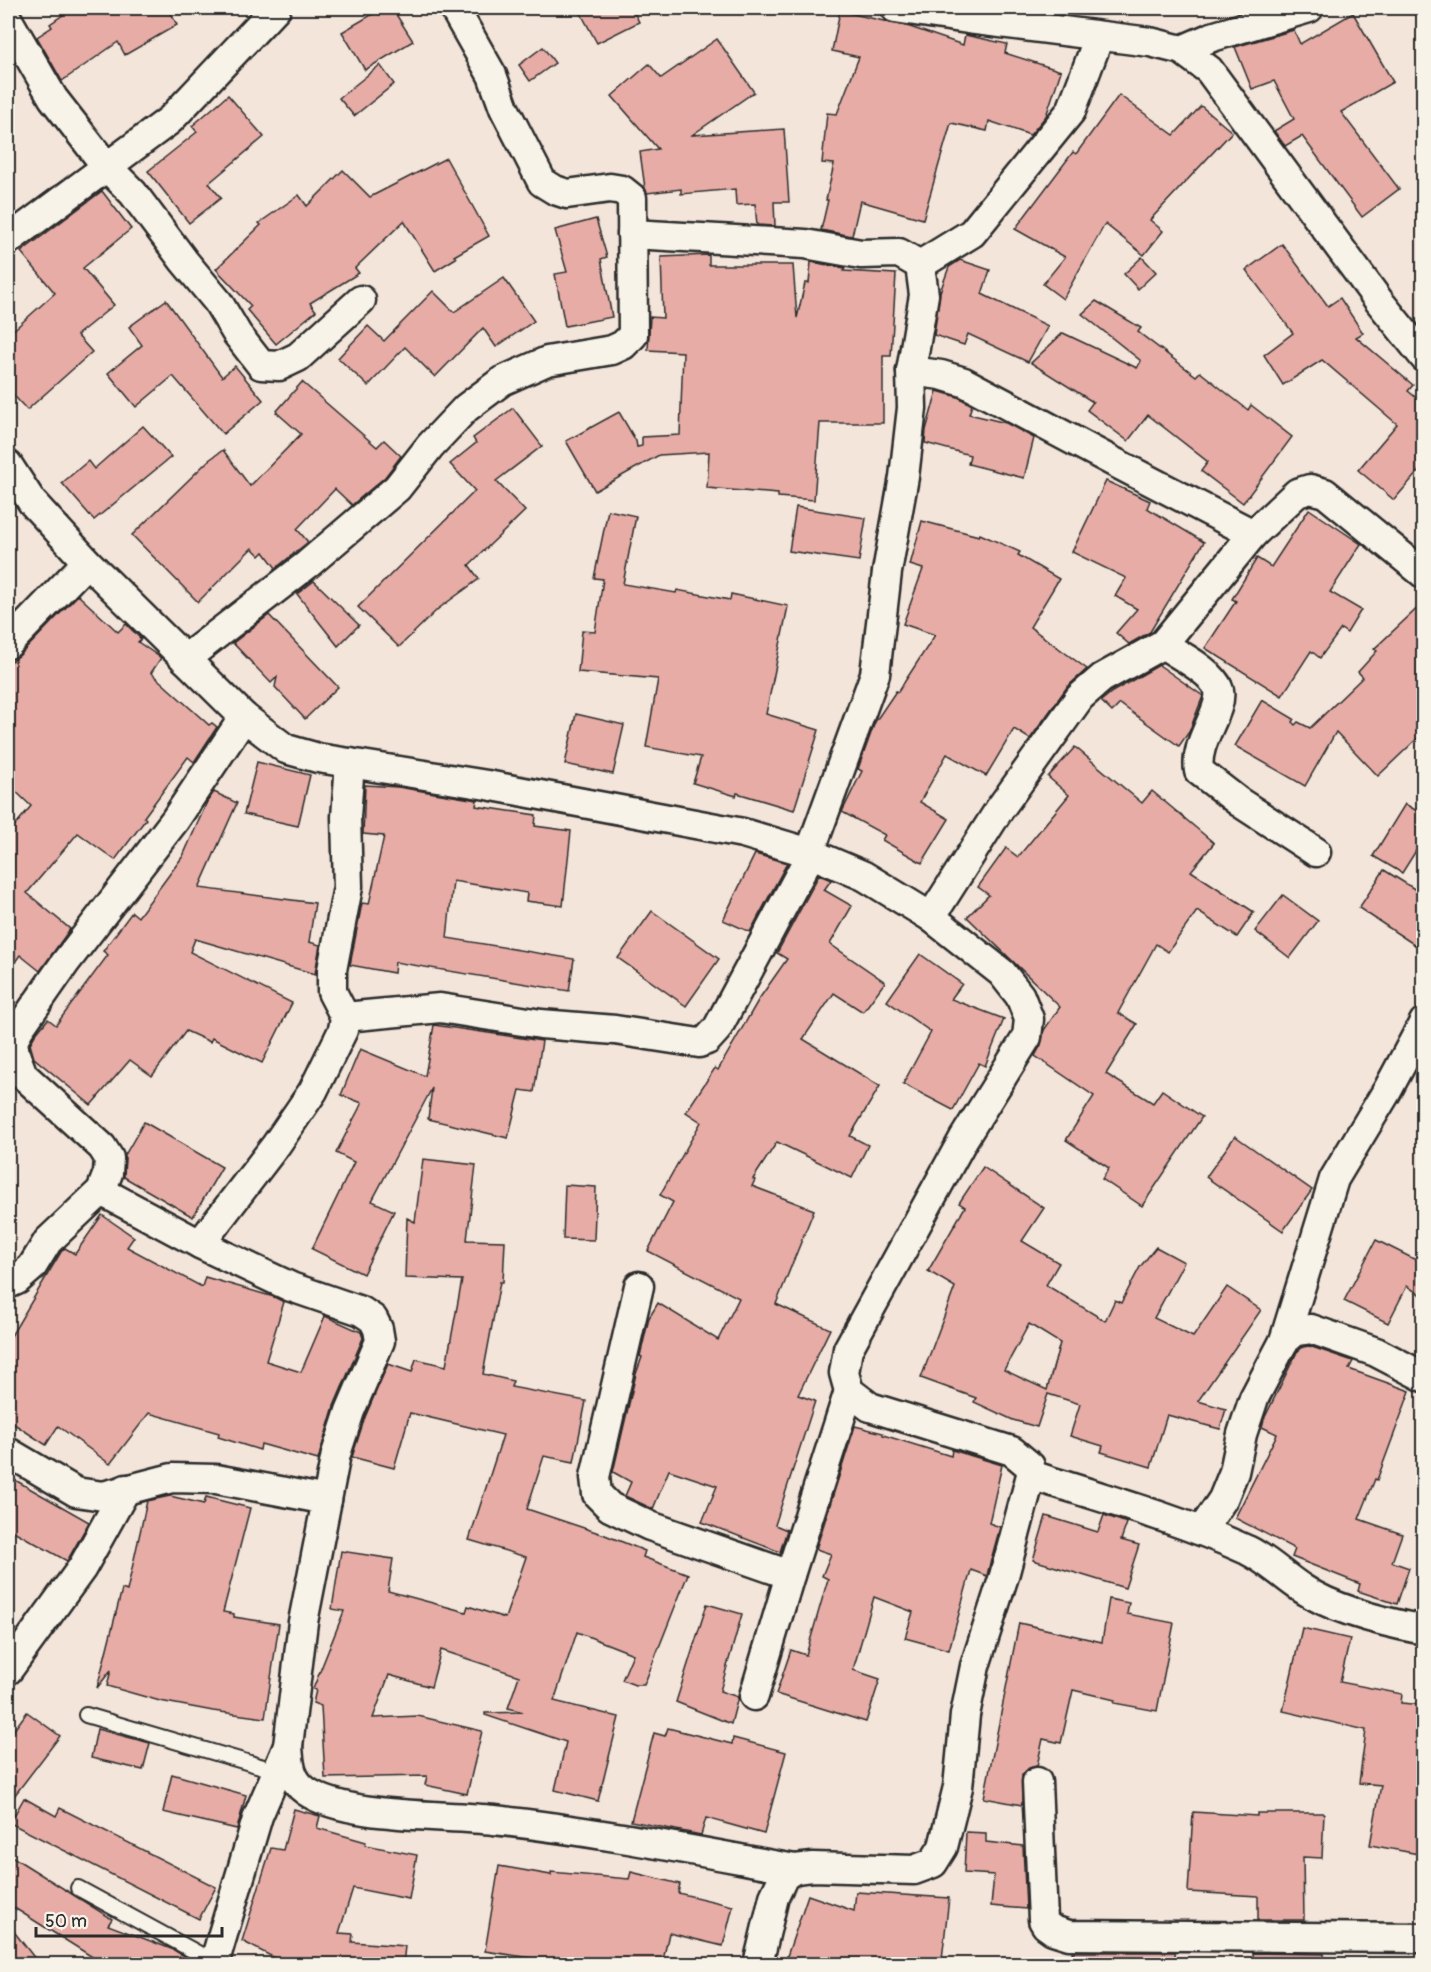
<svg xmlns="http://www.w3.org/2000/svg" width="1431" height="1972" font-family="Pangolin,sans-serif">
<style>
.building{fill:#e7aca5;stroke:#2b2b2b;stroke-width:1.5;fill-rule:evenodd}
.lines{fill:none;stroke-linecap:round;stroke-linejoin:round}
.lane-casing{stroke:#2b2b2b;stroke-width:18}
.street-casing{stroke:#2b2b2b;stroke-width:33}
.lane{stroke:#f7f3e8;stroke-width:14}
.street{stroke:#f7f3e8;stroke-width:28}
</style>
<rect width="100%" height="100%" fill="#f4e5db"/>
<filter id="ink" filterUnits="userSpaceOnUse"><feTurbulence type="fractalNoise" baseFrequency=".0167" numOctaves="2"/><feDisplacementMap in="SourceGraphic" scale="12" xChannelSelector="R" yChannelSelector="G"/><feConvolveMatrix kernelMatrix="1 2 1 2 8 2 1 2 1" color-interpolation-filters="sRGB"/></filter>
<g filter="url(#ink)">
<g class="building">
<polygon points="73,8 168,8 177,25 125,55 118,42 62,81 37,37 52,27 50,24"/>
<polygon points="383,8 392,8 413,41 365,70 342,32"/>
<polygon points="578,8 632,8 639,22 597,43"/>
<polygon points="840,11 910,27 963,45 965,35 1007,44 1005,53 1061,71 1046,116 1030,135 989,121 987,131 951,123 923,219 860,201 852,236 821,230 828,200 826,200 834,164 822,163 827,113 837,114 859,57 832,51"/>
<polygon points="1353,13 1393,82 1341,112 1399,189 1362,217 1302,136 1285,146 1274,131 1294,119 1274,81 1252,89 1235,47 1294,30 1300,44"/>
<polygon points="717,39 754,92 692,135 784,129 789,202 774,202 775,226 757,225 755,204 736,205 735,189 681,194 681,189 647,193 645,188 640,152 658,149 612,96 649,64 661,78"/>
<polygon points="543,47 555,63 530,81 519,65"/>
<polygon points="380,65 394,84 354,116 339,98"/>
<polygon points="228,95 264,137 209,183 221,198 189,223 148,171 197,132 192,126"/>
<polygon points="1119,95 1174,135 1201,106 1232,132 1150,220 1163,231 1144,255 1105,224 1063,299 1043,284 1065,257 1015,229 1073,152 1076,154"/>
<polygon points="446,158 489,236 454,256 456,258 435,271 404,221 355,268 359,273 310,303 316,311 276,344 247,310 251,306 216,269 261,225 259,223 299,195 307,206 343,170 370,197"/>
<polygon points="102,191 131,229 83,268 114,305 77,335 92,352 27,410 8,389 8,335 55,293 21,252"/>
<polygon points="596,219 607,257 601,259 612,317 565,326 555,274 567,272 555,230"/>
<polygon points="1282,244 1328,306 1340,298 1363,333 1356,337 1413,385 1408,391 1424,404 1424,465 1394,500 1358,470 1397,424 1322,360 1283,385 1264,355 1293,333 1246,270"/>
<polygon points="709,255 709,265 793,265 797,318 805,283 809,283 811,262 845,268 844,271 896,274 891,356 883,356 883,423 820,423 814,500 778,497 778,494 707,488 709,452 659,455 595,491 566,441 619,412 636,441 637,447 642,446 642,437 680,435 683,352 648,350 650,317 663,318 661,257"/>
<polygon points="1142,257 1156,272 1138,289 1124,274"/>
<polygon points="960,260 990,270 982,294 1048,326 1028,362 968,334 964,345 934,335 940,292 949,267"/>
<polygon points="504,278 534,321 496,347 483,328 435,377 405,347 368,386 338,358 368,326 384,341 433,291 454,312"/>
<polygon points="166,300 222,377 235,366 263,400 223,434 173,376 136,407 108,373 142,345 129,327"/>
<polygon points="1096,301 1141,328 1138,332 1196,376 1200,372 1248,410 1251,405 1292,437 1243,503 1201,471 1208,462 1148,415 1128,441 1087,410 1093,402 1031,363 1063,333 1137,368 1141,361 1082,314"/>
<polygon points="302,382 377,447 384,440 401,456 385,477 352,505 335,489 297,529 308,542 276,568 264,552 260,556 252,548 198,602 132,535 209,460 223,450 250,486 301,434 276,412"/>
<polygon points="937,391 958,397 972,405 969,414 1006,423 1034,438 1024,478 968,464 970,455 925,443 926,430"/>
<polygon points="513,408 542,446 496,481 525,511 469,565 479,579 438,609 399,647 358,607 475,491 450,464 476,443 473,438"/>
<polygon points="143,426 171,457 94,520 62,483 88,461 94,469"/>
<polygon points="1106,481 1150,501 1147,508 1204,542 1150,632 1129,644 1116,633 1137,609 1115,596 1126,578 1072,552"/>
<polygon points="796,507 866,518 859,561 789,551"/>
<polygon points="1309,509 1361,544 1330,592 1361,610 1347,633 1341,629 1320,658 1311,651 1282,696 1205,648 1236,601 1232,599 1257,558 1271,567"/>
<polygon points="608,510 636,516 623,584 676,593 677,590 730,600 731,594 788,606 766,714 819,730 794,810 737,793 736,796 693,783 701,757 646,747 658,679 578,672 582,631 595,632 603,579 594,578"/>
<polygon points="922,521 979,536 980,534 1020,552 1018,555 1059,579 1030,627 1087,669 1067,687 1030,739 1014,729 986,776 947,754 920,802 949,819 922,863 882,840 885,835 842,812 862,771 858,769 875,722 896,691 898,692 935,635 903,624 923,569 910,565"/>
<polygon points="314,581 359,625 338,646 297,594"/>
<polygon points="78,595 118,632 126,624 141,639 138,642 161,658 151,673 209,725 212,723 217,727 194,762 188,757 144,817 146,819 115,860 78,833 27,893 70,929 40,971 20,955 8,972 8,834 31,806 8,784 8,664 20,655"/>
<polygon points="1424,602 1424,732 1378,776 1336,732 1305,786 1235,746 1262,700 1294,719 1292,722 1295,725 1298,722 1310,728 1363,677 1358,672 1377,651 1374,649"/>
<polygon points="269,615 338,687 305,719 275,687 277,677 271,683 233,643"/>
<polygon points="1159,665 1203,696 1189,732 1179,746 1120,704 1112,712 1101,701 1112,692"/>
<polygon points="576,714 624,725 613,774 565,764"/>
<polygon points="1075,747 1142,803 1152,791 1214,843 1191,871 1254,912 1237,937 1197,911 1168,952 1156,944 1118,1013 1137,1024 1106,1074 1153,1103 1162,1090 1202,1117 1142,1206 1102,1179 1109,1168 1066,1140 1094,1096 1035,1056 1041,1045 1044,1030 1060,1007 967,917 989,895 978,887 1006,848 1018,857 1069,795 1048,777"/>
<polygon points="257,762 310,775 298,826 244,814"/>
<polygon points="365,785 398,787 477,800 476,806 536,815 535,826 571,831 563,906 526,901 527,893 453,881 447,938 574,959 569,991 395,962 394,973 350,965 362,903 369,904 384,836 363,834"/>
<polygon points="214,792 237,803 199,888 315,903 309,942 320,945 315,974 195,939 190,952 292,1003 262,1063 212,1038 210,1042 186,1031 152,1076 130,1060 91,1105 34,1058 30,1044 35,1035 48,1019 56,1025 108,955 103,951 132,912 138,917 183,856 207,802"/>
<polygon points="1405,804 1424,815 1424,838 1402,873 1373,856"/>
<polygon points="755,854 787,863 750,932 723,920"/>
<polygon points="1384,870 1424,895 1424,951 1359,908"/>
<polygon points="819,875 831,880 824,890 852,906 830,944 885,982 863,1012 834,993 803,1039 880,1086 850,1136 868,1145 852,1178 777,1142 753,1179 755,1180 752,1186 814,1210 776,1304 830,1329 798,1395 815,1401 775,1525 787,1530 780,1552 702,1522 717,1486 669,1470 653,1509 625,1496 631,1482 613,1472 636,1374 642,1357 640,1356 649,1318 658,1303 718,1340 739,1298 648,1251 673,1202 660,1195 701,1122 686,1112 715,1068 718,1070 759,999 787,959 777,953"/>
<polygon points="1283,895 1318,921 1290,958 1255,931"/>
<polygon points="652,911 719,959 686,1006 618,958"/>
<polygon points="920,954 962,984 951,999 1004,1019 985,1066 979,1063 953,1110 903,1084 931,1032 887,1001"/>
<polygon points="434,1025 542,1041 534,1092 520,1090 508,1138 428,1119 432,1088 372,1201 394,1211 363,1274 312,1249 354,1162 336,1153 362,1103 341,1095 360,1049 425,1076"/>
<polygon points="144,1122 222,1167 193,1217 124,1177 125,1155"/>
<polygon points="1235,1136 1312,1190 1283,1231 1206,1177"/>
<polygon points="423,1159 476,1165 467,1240 505,1241 503,1282 500,1282 483,1374 513,1381 511,1387 586,1401 574,1462 544,1456 527,1509 605,1535 645,1551 643,1557 688,1574 644,1685 635,1685 622,1680 633,1654 577,1632 554,1701 619,1717 598,1801 555,1790 566,1742 485,1715 485,1713 523,1712 508,1708 519,1676 441,1650 431,1687 389,1675 373,1718 418,1716 482,1731 467,1794 425,1785 427,1776 325,1778 321,1706 313,1703 316,1690 313,1689 344,1611 332,1609 341,1551 393,1559 388,1591 466,1612 468,1606 505,1618 526,1557 469,1540 503,1435 410,1413 394,1468 352,1457 365,1417 388,1364 412,1372 416,1359 446,1366 462,1280 405,1278 407,1218 415,1222"/>
<path d="M983,1167L1044,1208L1022,1241L1059,1263L1046,1285L1105,1321L1115,1300L1121,1303L1140,1267L1156,1247L1184,1262L1154,1318L1193,1337L1227,1287L1261,1310L1198,1401L1226,1409L1220,1429L1167,1415L1151,1467L1101,1452L1103,1446L1070,1436L1080,1404L1048,1394L1037,1427L1013,1420L974,1402L976,1398L921,1378L955,1287L928,1271L965,1207L959,1203ZM1029,1324L1060,1343L1047,1390L1004,1370Z"/>
<polygon points="565,1185 596,1187 594,1240 563,1239"/>
<polygon points="102,1215 134,1237 127,1247 202,1287 205,1277 274,1297 284,1302 266,1361 301,1372 325,1316 361,1332 363,1338 334,1406 318,1460 261,1444 260,1450 218,1437 219,1433 149,1413 110,1464 58,1426 46,1445 8,1420 8,1341 61,1252 65,1248 75,1254"/>
<polygon points="1376,1240 1424,1264 1424,1297 1407,1286 1388,1323 1344,1301"/>
<polygon points="1309,1346 1353,1361 1349,1369 1410,1391 1377,1480 1375,1479 1359,1519 1402,1534 1392,1562 1409,1568 1397,1604 1358,1591 1360,1584 1292,1557 1295,1549 1235,1518 1277,1434 1262,1427 1264,1419 1297,1352 1303,1347"/>
<polygon points="855,1426 883,1433 883,1435 951,1456 952,1450 1002,1465 989,1523 1000,1527 988,1571 987,1576 971,1570 949,1650 905,1638 913,1612 874,1597 853,1670 880,1679 866,1722 776,1694 791,1650 806,1655 828,1579 822,1576 831,1554 816,1549"/>
<polygon points="8,1476 89,1522 67,1561 8,1528"/>
<polygon points="170,1496 204,1504 206,1497 250,1508 223,1612 234,1614 234,1617 279,1624 265,1718 213,1711 160,1701 107,1686 111,1670 97,1688 122,1589 127,1591 147,1501"/>
<polygon points="1104,1515 1127,1523 1121,1540 1139,1545 1125,1588 1033,1560 1046,1516 1098,1532"/>
<polygon points="1109,1599 1129,1603 1127,1614 1174,1623 1157,1711 1114,1703 1115,1700 1073,1690 1061,1743 1043,1739 1037,1766 1029,1768 1022,1775 1022,1805 984,1798 1019,1623 1102,1642"/>
<polygon points="707,1604 742,1614 720,1691 738,1697 731,1724 676,1702"/>
<polygon points="1302,1628 1350,1639 1340,1682 1402,1694 1401,1703 1424,1705 1424,1855 1370,1845 1381,1785 1359,1783 1366,1730 1283,1711"/>
<polygon points="27,1712 60,1736 8,1804 8,1738"/>
<polygon points="668,1728 732,1744 733,1738 786,1752 764,1834 706,1818 701,1835 631,1821 654,1733 665,1736"/>
<polygon points="97,1729 150,1743 143,1770 91,1758"/>
<polygon points="172,1774 246,1795 237,1829 163,1812"/>
<polygon points="24,1798 56,1816 60,1808 216,1887 199,1919 10,1823"/>
<polygon points="294,1809 320,1816 317,1828 366,1842 365,1845 417,1855 409,1899 353,1888 339,1933 353,1934 352,1942 405,1946 403,1965 288,1965 242,1941 271,1848 283,1850"/>
<polygon points="1193,1812 1257,1816 1257,1813 1324,1813 1322,1858 1303,1857 1304,1920 1258,1920 1258,1896 1188,1892"/>
<polygon points="966,1832 986,1833 986,1842 1023,1846 1026,1909 991,1906 994,1875 964,1873"/>
<polygon points="8,1854 112,1919 108,1925 174,1950 198,1965 105,1965 8,1904"/>
<polygon points="499,1866 551,1875 551,1872 629,1879 631,1872 680,1884 678,1893 733,1906 723,1946 669,1933 662,1965 642,1965 609,1957 609,1965 530,1965 531,1958 485,1951"/>
<polygon points="856,1892 949,1898 942,1959 937,1959 937,1965 784,1965 808,1895 854,1911"/>
<polygon points="8,1924 40,1965 8,1965"/>
<polygon points="1072,1952 1175,1952 1176,1965 1073,1965"/>
<polygon points="1253,1953 1324,1954 1325,1965 1254,1965"/>
</g>
<g class="lines">
<g class="lane-casing">
<g id="lane">
<polyline points="86,1715 277,1771"/>
<polyline points="78,1888 214,1962"/>
</g>
</g>
<g class="street-casing">
<g id="street">
<polyline points="895,8 968,19 1150,42 1182,50 1209,70 1379,301 1424,357"/>
<polyline points="8,20 53,98 106,166 133,193 184,261 218,302 237,334 261,365 279,366 298,357 361,300"/>
<polyline points="1182,50 1212,37 1309,8"/>
<polyline points="8,240 170,120 276,8"/>
<polyline points="920,265 972,233 1071,111 1099,37"/>
<polyline points="911,371 941,375 964,382 1112,461 1253,534"/>
<polyline points="8,465 32,502 87,562 244,717 286,749 318,758 487,785 743,833 810,853 864,876 931,917 1002,973 1020,996 1029,1019 1027,1037 964,1138 848,1349 844,1373 849,1391 870,1407 1012,1451 1030,1466 1031,1475 1004,1576 975,1666 965,1715 958,1787 943,1847 933,1863 914,1870 813,1867 795,1869 784,1876 774,1897 758,1964"/>
<polyline points="8,644 87,562"/>
<path d="M1163,644C1178,655 1200,665 1212,679C1215,683 1219,687 1219,691C1223,712 1194,741 1199,771L1239,802L1316,852"/>
<polyline points="185,659 308,564 397,488 430,446 466,408 502,381 547,361 612,350 623,345 633,335 632,198 622,190 610,188 567,194 555,190 542,182 504,108 492,75 454,8"/>
<polyline points="931,917 999,810 1080,697 1102,678 1163,644 1253,534 1297,493 1310,489 1325,493 1424,574"/>
<polyline points="345,1017 440,1008 541,1024 615,1030 699,1043 707,1040 717,1029 806,863 875,674 887,572 904,477 912,408 911,371 924,295 920,265 899,253 861,254 805,244 632,234"/>
<path d="M101,1191L200,1244L291,1287L361,1311L373,1319L378,1329L380,1341L350,1411L336,1454L303,1622L288,1746C289,1763 290,1780 306,1791C347,1819 443,1814 494,1820C595,1831 695,1851 795,1869"/>
<polyline points="200,1244 276,1145 313,1091 343,1030 345,1017 332,992 332,970 348,887 346,817 350,763"/>
<polyline points="8,1284 17,1280 32,1267 48,1241 101,1191 108,1173 109,1158 102,1147 23,1075 15,1054 13,1042 19,1029 65,963 175,820 244,717"/>
<polyline points="639,1286 595,1477 597,1494 610,1507 650,1526 790,1575"/>
<polyline points="1284,1341 1334,1179 1387,1091 1424,1022"/>
<polyline points="8,1452 76,1492 103,1496 172,1478 216,1479 327,1500"/>
<path d="M1031,1475C1103,1498 1178,1519 1247,1550C1268,1560 1284,1577 1303,1589C1334,1610 1388,1623 1424,1630"/>
<polyline points="1202,1530 1223,1499 1234,1472 1242,1434 1254,1398 1284,1341 1296,1331 1311,1329 1376,1352 1424,1377"/>
<polyline points="8,1670 82,1568 126,1489"/>
<polyline points="754,1696 790,1575 849,1391"/>
<polyline points="1037,1782 1043,1920 1046,1925 1053,1930 1069,1935 1424,1938"/>
<polyline points="214,1964 258,1816 288,1746"/>
</g>
</g>
<use href="#lane" class="lane"/>
<use href="#street" class="street"/>
</g>
</g>
<rect width="1431" height="1972" fill="none" stroke="#f7f3e8" stroke-width="30"/>
<rect x="15" y="15" width="1401" height="1942" fill="none" stroke="#2b2b2b" stroke-width="2" filter="url(#ink)"/>
<path d="M36 1927v9h186v-9" fill="none" stroke="#2b2b2b" stroke-width="3"/>
<text x="45" y="1927" font-size="18" fill="#2b2b2b" stroke="#f7f3e8" stroke-width="4.5" paint-order="stroke">50 m</text>
</svg>
